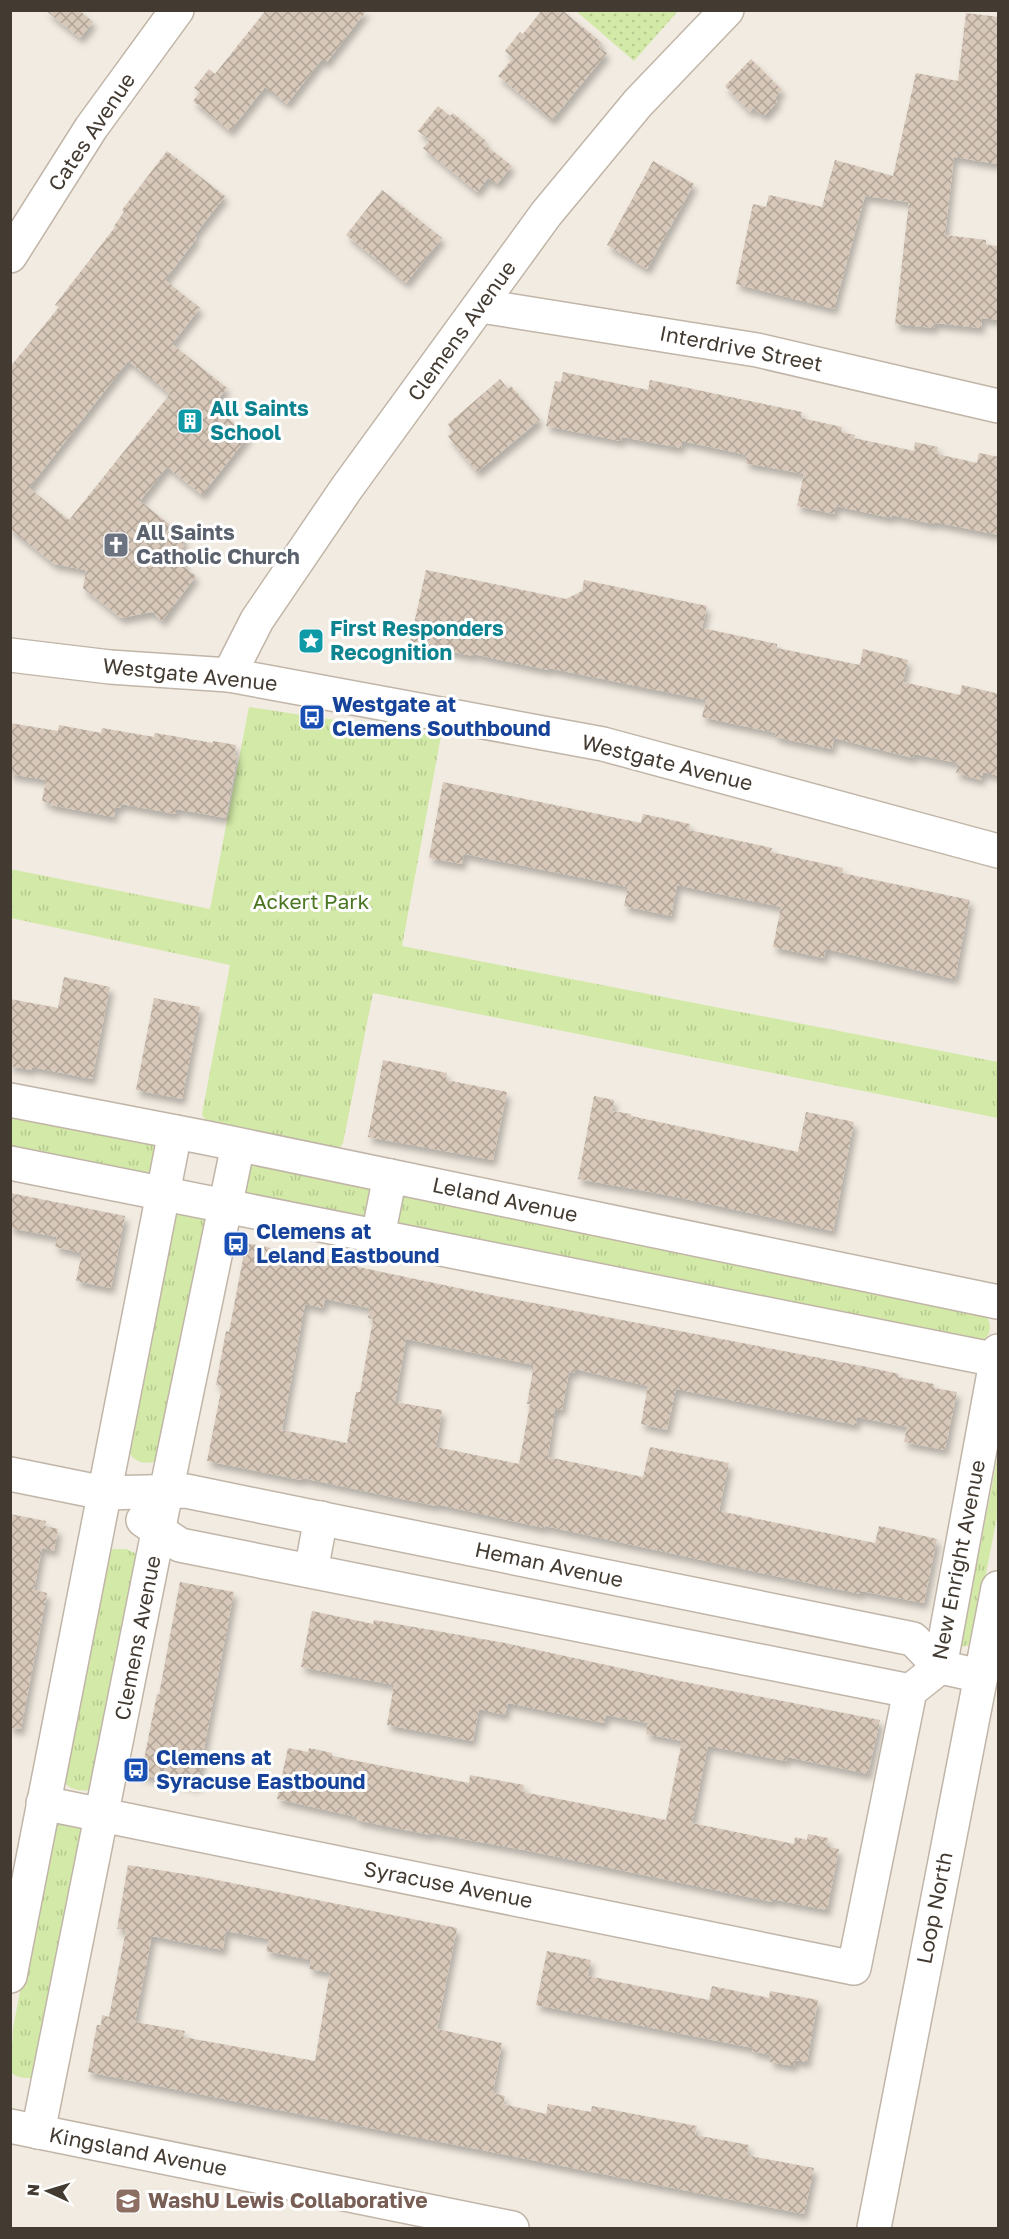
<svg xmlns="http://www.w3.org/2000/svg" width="1009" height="2239" font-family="'Golos Text',sans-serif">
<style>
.grass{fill:url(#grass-tufts)}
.garden{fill:url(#garden-dots)}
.building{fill:url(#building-cross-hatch);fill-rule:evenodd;filter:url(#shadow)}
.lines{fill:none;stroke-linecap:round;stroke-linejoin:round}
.minor-casing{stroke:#c0b5a7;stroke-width:36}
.minor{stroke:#fff;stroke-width:33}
.labels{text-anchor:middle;stroke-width:6;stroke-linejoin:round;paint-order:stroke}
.street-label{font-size:21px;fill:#433b32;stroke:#fff}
.culture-label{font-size:21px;font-weight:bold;fill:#0d838f;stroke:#fff;text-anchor:start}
.worship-label{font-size:21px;font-weight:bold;fill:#5b616d;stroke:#fff;text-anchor:start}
.transit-label{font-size:21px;font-weight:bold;fill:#164399;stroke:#fff;text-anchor:start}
.park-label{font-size:21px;fill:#4b7723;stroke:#fff}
.education-label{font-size:21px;font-weight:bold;fill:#785e54;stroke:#fff;text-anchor:start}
</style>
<defs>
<pattern id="grass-tufts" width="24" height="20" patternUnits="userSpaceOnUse" patternTransform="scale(1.5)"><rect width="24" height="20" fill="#d2e9a7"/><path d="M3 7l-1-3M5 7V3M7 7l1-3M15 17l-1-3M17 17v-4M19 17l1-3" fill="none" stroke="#b6c990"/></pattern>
<pattern id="garden-dots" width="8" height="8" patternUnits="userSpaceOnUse" patternTransform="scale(1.5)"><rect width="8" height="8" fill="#d2e9a7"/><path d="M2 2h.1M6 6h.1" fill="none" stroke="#b6c990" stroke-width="1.8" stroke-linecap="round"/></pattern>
<pattern id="building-cross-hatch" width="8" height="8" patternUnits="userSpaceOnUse" patternTransform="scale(1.5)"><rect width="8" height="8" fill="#d7c8b9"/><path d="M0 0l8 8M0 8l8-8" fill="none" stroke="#b0a497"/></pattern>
<filter id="shadow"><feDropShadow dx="3.5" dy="6" stdDeviation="3" flood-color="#0004"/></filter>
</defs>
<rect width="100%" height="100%" fill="#f2ebe1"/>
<g class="grass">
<polygon points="249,707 441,736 402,946 998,1062 998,1118 373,993 343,1143 340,1147 335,1148 206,1122 202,1114 230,965 11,918 10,869 210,909"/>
<polygon points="10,1109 155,1141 157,1150 150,1176 11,1151"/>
<polygon points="252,1160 369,1186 374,1194 366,1219 256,1197 245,1191 249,1166"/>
<path d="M404,1191L986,1314C992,1326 992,1336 979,1343L397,1226L394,1207Z"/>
<path d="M176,1212L207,1215L161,1460C143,1466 133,1463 125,1445Z"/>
<polygon points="998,1454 998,1512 972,1645 961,1647"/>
<path d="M113,1549H126L137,1554L92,1790C81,1791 72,1791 64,1782L105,1556Z"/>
<path d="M67,1821L86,1828L33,2078C25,2078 16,2078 11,2072L13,2028L51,1830L56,1823Z"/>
</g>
<polygon class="garden" points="576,11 678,11 634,61"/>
<g class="building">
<polygon points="45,10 79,10 93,22 80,38"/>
<polygon points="266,10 367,10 326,63 322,59 287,104 265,87 230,131 193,101 200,92 194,88 209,69 215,74"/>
<polygon points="542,10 562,10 602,43 598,47 607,53 552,120 498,76 513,58 505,51 520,32 523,34"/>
<polygon points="966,13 999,17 999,147 997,164 954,157 945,235 986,240 986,245 999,246 999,320 982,318 981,328 935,323 934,328 895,324 909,202 865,196 834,309 736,284 753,204 766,207 769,195 822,207 835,160 893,176 916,73 958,81"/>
<polygon points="751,59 782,90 775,98 778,101 764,116 753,108 750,112 725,86"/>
<polygon points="438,106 450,116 453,113 486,141 484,144 512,166 497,184 488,178 477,192 423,148 430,140 418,131"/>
<path d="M167,151L225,196L194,236L197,238L165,280L200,308L172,344L227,388L213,406L249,435L202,495L167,467L140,501L183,535L184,567L196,576L162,621L152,612L121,618L83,588L86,570L54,564L10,529V367L59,307L55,305L115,227L114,226L124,212L122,210ZM128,361L170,394L69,520L29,488Z"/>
<polygon points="653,161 694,184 647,269 607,245"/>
<polygon points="382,190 442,238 406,283 346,235"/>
<polygon points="563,372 648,390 650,380 802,412 801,418 842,427 841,432 855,435 854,438 914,451 915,442 938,447 937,454 977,463 979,453 999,457 999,535 934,522 933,524 892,515 891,518 836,506 834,514 797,506 804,474 745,463 747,455 682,441 681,448 622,437 621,441 546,426 555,381 561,382"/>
<polygon points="500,379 508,389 511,386 540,420 477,472 448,436 453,432 448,424"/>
<polygon points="426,570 566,599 582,591 584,580 707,606 702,628 777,644 777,648 860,665 863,649 908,660 903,682 960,695 962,685 999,694 999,776 983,772 981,780 956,773 958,763 914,754 913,758 834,738 832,749 775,737 776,733 702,717 706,700 548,668 548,670 473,654 472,656 410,642"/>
<polygon points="10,723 58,731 59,725 101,733 102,728 154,737 155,733 213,743 213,741 236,745 234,755 237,756 226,818 176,809 175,814 121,804 120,808 115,807 114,817 50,805 50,803 42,801 46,780 10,774"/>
<polygon points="443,782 641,823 643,814 690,824 689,830 772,848 771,852 843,868 842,873 970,900 955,979 826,949 824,958 773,947 781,907 677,885 671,916 624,906 628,887 464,854 462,864 429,858"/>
<polygon points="64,977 110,987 92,1079 32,1067 31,1070 10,1066 10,999 58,1008"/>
<polygon points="154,998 200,1007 182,1099 136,1090"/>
<polygon points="383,1060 447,1073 446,1080 507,1092 493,1160 368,1137"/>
<polygon points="594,1096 614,1100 612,1111 631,1114 631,1116 798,1152 806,1112 854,1122 833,1231 667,1195 578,1179"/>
<polygon points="10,1193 125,1216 111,1288 76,1281 82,1253 55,1247 57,1237 10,1228"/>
<path d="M246,1243L358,1265V1267L491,1295L867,1367L899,1374L898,1377L934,1384V1388L957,1392L945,1450L904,1442L907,1427L857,1417L856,1425L676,1389L667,1430L641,1424L648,1386L575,1369V1373L569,1372L562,1410L555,1409L548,1457L643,1477L650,1447L729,1463L719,1511L875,1543L879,1526L937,1539L924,1603L861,1591V1594L813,1584L545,1526L544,1528L436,1504V1506L302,1478L301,1480L207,1461L222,1386L216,1385L226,1331L229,1332ZM325,1299L370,1308L368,1318L373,1319L360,1392H356L347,1443L282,1430L305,1304L323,1308ZM406,1339L534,1365L527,1404H530L519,1464L436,1447L442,1410L395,1402Z"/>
<polygon points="10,1514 46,1521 45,1526 58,1529 54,1551 42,1548 34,1590 47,1593 21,1729 10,1728"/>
<polygon points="180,1582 234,1592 197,1786 141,1775 157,1694 159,1695"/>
<polygon points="312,1611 373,1624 374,1620 505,1643 680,1681 880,1720 868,1774 787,1757 786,1761 708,1746 692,1823 794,1844 795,1837 807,1840 808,1834 828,1838 827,1846 839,1849 827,1910 772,1899 772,1902 534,1852 431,1833 430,1835 356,1820 357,1817 277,1799 288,1748 308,1752 309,1748 332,1753 332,1756 469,1783 470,1775 524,1785 523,1792 666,1820 682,1741 646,1734 648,1723 606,1715 604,1723 508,1703 505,1715 479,1709 473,1741 387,1725 394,1685 301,1667"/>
<path d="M128,1865L202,1877L457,1928L437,2029L502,2043L493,2093L505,2096L503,2104L546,2114L548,2104L591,2112L592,2106L697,2126L695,2135L749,2145L747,2155L750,2156L814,2168L804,2214L88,2072L97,2025H101L102,2015L109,2017L126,1930L117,1929ZM226,1931L269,1939L266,1951L311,1960L309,1969L330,1972L315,2061L183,2037L185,2031L135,2022L152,1936L223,1950Z"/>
<polygon points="547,1951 591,1960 588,1976 709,2000 712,1986 769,1998 770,1991 818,2000 807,2062 795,2060 794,2066 770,2062 771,2055 752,2051 753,2048 536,2005"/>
</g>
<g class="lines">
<g class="minor-casing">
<g id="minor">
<polyline points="10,256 91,128 177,10"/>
<polyline points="481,306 757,350 998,406"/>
<polyline points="10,655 110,667 229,675 603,744 998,851"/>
<polyline points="229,675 257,620 346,489 546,214 638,103 727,10"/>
<polyline points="10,1100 207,1138 998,1302"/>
<polyline points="10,1163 997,1360"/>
<polyline points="378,1236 390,1176"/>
<polyline points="10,1474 104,1493 186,1491 913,1639 940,1667 981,1676"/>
<polyline points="143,1520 180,1545 910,1691"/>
<polyline points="311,1571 321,1518"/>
<polyline points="43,1803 854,1968 910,1691 940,1667 998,1351"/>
<polyline points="10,1976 175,1132"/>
<polyline points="10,2126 512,2228"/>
<polyline points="38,2132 166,1492 238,1145"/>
<polyline points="874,2228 998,1588"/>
</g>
</g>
<use href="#minor" class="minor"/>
</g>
<defs>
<g id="building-square" transform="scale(1.35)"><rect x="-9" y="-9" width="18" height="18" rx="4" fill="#0f9aa8" stroke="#fff"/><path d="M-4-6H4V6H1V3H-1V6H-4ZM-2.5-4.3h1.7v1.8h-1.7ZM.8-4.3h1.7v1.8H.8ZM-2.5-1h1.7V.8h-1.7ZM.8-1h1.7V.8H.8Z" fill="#fff"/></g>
<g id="church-square" transform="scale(1.35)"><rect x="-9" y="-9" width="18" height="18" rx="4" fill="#6b7280" stroke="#fff"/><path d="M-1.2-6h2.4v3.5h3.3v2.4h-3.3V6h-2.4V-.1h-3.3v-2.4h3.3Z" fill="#fff"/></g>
<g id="sight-square" transform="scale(1.35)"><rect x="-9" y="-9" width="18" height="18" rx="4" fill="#0f9aa8" stroke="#fff"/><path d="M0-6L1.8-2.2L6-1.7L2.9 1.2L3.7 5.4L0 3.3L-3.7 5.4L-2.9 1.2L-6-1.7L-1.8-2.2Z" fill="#fff"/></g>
<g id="bus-square" transform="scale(1.35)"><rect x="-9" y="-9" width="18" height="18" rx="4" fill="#1a4fb4" stroke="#fff"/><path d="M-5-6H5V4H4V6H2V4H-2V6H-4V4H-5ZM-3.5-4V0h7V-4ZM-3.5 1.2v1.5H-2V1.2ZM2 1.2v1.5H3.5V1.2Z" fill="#fff"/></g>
<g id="university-square" transform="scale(1.35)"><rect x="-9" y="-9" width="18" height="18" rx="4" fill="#8d6e63" stroke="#fff"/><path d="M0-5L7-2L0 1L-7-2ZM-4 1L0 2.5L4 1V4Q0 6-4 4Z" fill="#fff"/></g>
</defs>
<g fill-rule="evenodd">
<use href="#building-square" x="190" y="421"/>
<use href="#church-square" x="116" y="545"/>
<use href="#sight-square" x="311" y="641"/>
<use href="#bus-square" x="312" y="717"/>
<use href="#bus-square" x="236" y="1244"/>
<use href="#bus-square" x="136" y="1770"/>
<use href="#university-square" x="128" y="2201"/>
</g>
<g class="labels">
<g class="street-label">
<text transform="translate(92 132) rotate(-56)" y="7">Cates Avenue</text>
<text transform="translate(462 331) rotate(-54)" y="7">Clemens Avenue</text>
<text transform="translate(741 349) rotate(11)" y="7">Interdrive Street</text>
<text transform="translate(190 675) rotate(6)" y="7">Westgate Avenue</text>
<text transform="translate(667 763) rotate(14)" y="7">Westgate Avenue</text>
<text transform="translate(505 1200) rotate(12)" y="7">Leland Avenue</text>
<text transform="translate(959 1560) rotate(-79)" y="7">New Enright Avenue</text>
<text transform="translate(549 1565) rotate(12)" y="7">Heman Avenue</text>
<text transform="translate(138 1638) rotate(-79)" y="7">Clemens Avenue</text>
<text transform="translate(448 1885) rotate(11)" y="7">Syracuse Avenue</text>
<text transform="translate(935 1908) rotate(-79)" y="7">Loop North</text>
<text transform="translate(138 2152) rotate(11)" y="7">Kingsland Avenue</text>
</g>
<g class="culture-label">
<text x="210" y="416">All Saints<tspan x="210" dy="24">School</tspan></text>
<text x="330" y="636">First Responders<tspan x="330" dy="24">Recognition</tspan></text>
</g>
<g class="worship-label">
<text x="136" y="540">All Saints<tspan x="136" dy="24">Catholic Church</tspan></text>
</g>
<g class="transit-label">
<text x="332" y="712">Westgate at<tspan x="332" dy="24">Clemens Southbound</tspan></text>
<text x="256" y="1239">Clemens at<tspan x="256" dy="24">Leland Eastbound</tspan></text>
<text x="156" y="1765">Clemens at<tspan x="156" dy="24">Syracuse Eastbound</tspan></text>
</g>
<g class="park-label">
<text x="311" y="909">Ackert Park</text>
</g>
<g class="education-label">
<text x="148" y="2208">WashU Lewis Collaborative</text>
</g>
</g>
<rect width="1009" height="2239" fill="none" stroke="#433b32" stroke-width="24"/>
<g transform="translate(48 2191) rotate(274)" stroke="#ffffff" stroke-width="4.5" paint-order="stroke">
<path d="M0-4.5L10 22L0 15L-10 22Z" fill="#433b32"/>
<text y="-9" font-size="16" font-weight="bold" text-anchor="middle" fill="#433b32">N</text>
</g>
</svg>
